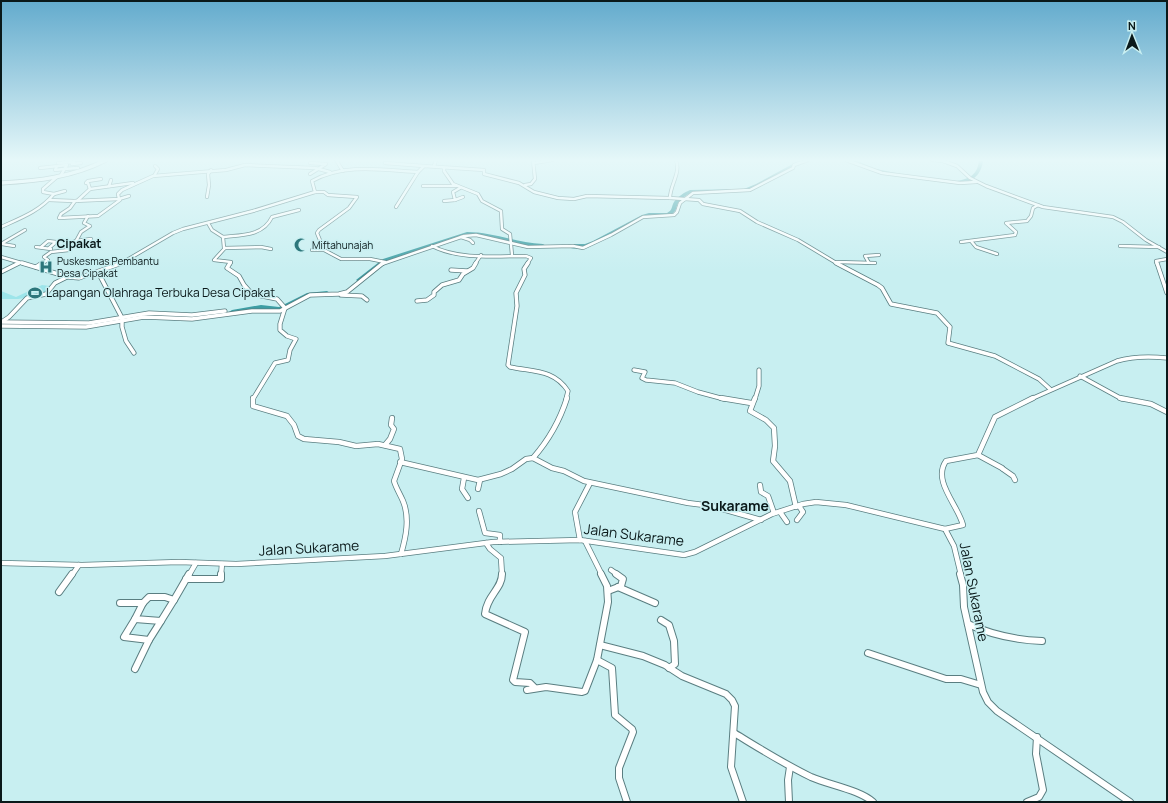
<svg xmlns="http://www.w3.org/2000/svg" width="1168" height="803" font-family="Manrope,sans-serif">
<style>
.green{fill:#9de5ea}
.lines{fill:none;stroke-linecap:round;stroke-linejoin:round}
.river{fill:#3d9ea4;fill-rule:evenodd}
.minor-far3-casing{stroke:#5a7e81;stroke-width:4}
.minor-far2-casing{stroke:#5a7e81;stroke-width:5}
.minor-far1-casing{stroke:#5a7e81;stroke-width:6}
.minor-casing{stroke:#5a7e81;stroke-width:8}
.major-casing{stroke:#5a7e81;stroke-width:5}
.minor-far3{stroke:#fff;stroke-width:2.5}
.minor-far2{stroke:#fff;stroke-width:3.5}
.minor-far1{stroke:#fff;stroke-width:4.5}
.minor{stroke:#fff;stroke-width:6}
.major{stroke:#fff;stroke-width:3.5}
.labels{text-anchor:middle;stroke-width:3;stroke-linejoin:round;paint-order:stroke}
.far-poi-label{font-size:10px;fill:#0a191a;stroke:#c8eff1;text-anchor:start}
.far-quarter-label{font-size:12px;font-weight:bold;fill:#0a191a;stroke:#c8eff1}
.poi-label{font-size:12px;fill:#0a191a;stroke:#c8eff1;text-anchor:start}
.quarter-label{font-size:14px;font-weight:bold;fill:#0a191a;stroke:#c8eff1}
.near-street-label{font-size:14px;fill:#0a191a;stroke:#c8eff1}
</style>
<rect width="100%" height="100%" fill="#c8eff1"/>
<polygon class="green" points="42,285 50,286 44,295 18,299 1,299 1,291 16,297"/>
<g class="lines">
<g class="river">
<path d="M800,160H805L760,186L747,191L693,192C688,194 682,198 679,202C675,207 678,211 670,215C662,217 653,215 645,217C626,224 586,258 566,246L569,244H585L593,241L642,215L649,213H667C673,210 671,207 674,202C677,197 685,192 690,190L744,189L756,184Z"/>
<polygon points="850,160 855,160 876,169 901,174 899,175 873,171"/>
<path d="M979,160H983C982,174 972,184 957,183V181C970,179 978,174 979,160Z"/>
<path d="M467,232C493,232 517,243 543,244L546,246L543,248L533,247L486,237L467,235L387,261L361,281L359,282L356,280L383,259Z"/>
<polygon points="327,291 330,293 329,294 310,296 280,311 261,309 232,314 229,312 232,310 261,305 279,307 307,293"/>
<polygon points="168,313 198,315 201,317 198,319 166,316 166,314"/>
<polygon points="95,322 97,323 98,324 97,325 63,327 60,325 63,323"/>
</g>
<g class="minor-far3-casing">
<g id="minor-far3">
<polyline points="336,160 343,171"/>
<path d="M676,160C681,173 670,185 670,198L699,200L703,204L740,211L757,222L798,240L838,264"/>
<polyline points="846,160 882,173 960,183 976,182"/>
<polyline points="932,160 943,161 957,166 970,178 986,186 1043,207 1113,217 1123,222 1146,240 1167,252"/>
<polyline points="1164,160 1167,161"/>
<polyline points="58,163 74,162 72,164"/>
<polyline points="310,163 326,164 310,174"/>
<polyline points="385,163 424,166"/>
<polyline points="534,163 552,160"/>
<polyline points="72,164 81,163"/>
<polyline points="57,166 55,170 64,169"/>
<polyline points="434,166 436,160"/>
<polyline points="40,168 67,165 61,175"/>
<polyline points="444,168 444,171 453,184 478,194 482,201 501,211 502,229 510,234 512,255"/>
<polyline points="64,169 78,168"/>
<polyline points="154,176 158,169 155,166"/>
<polyline points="525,185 531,184 535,179 533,160"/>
<polyline points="109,186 111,180"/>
<polyline points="423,186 456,186"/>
<polyline points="90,189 88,183 86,183 88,181 101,179"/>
<polyline points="315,192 324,192 328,195 357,197 349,208 319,230 317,233 322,245"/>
<polyline points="54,194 65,191"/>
<polyline points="207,197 209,185 208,174 211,170"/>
<polyline points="49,200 74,201 119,199 118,194 122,190 153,176 226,170 245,165 315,168 330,172"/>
<polyline points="455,200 463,197"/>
<polyline points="75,201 70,208 61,214 59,218 98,216 120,200 119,199 129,196"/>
<polyline points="77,201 90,189 133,183"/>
<polyline points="444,201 455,200 453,192 460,188"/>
<polyline points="396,207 418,172"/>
<polyline points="208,223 212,230 223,237 224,248 261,247 271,249"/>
<path d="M1,227C21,218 40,211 54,194L43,192V189L58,176"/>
<path d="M223,237C242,235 263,236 272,217L299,210"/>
<polyline points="461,237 470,240 473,243"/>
<polyline points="75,241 91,239"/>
<polyline points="971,241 976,247 997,254"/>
<polyline points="961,242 1015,235 1016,232 1006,223 1027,221 1031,216 1033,208 1038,205"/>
<polyline points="1,244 25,230"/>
<polyline points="2,244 14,246"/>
<path d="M432,246C459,260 496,256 526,256L531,258L527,264"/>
<polyline points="1120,246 1159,247"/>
<polyline points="36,247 51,249"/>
<polyline points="41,247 48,241 56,242 49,248"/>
<polyline points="225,248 214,260 231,262 230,264"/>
<polyline points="312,250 324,250 341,259 370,259 385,262"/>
<polyline points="1,257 25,264"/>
<polyline points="836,262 875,263"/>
<polyline points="869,263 865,256 879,255"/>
<polyline points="17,264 19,263"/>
<polyline points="41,264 48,260 44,257 51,252 69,250 74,245 81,232 90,226 84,223 88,216"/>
<path d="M120,264L173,233L183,229L253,211L315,192L312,181C345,163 382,170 418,172L424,166L484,170V174L519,183L534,192L558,198L574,199L587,196L670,198"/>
<polyline points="382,264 464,236 476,235 528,247 573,246 583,248 611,235 643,217 674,215 677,212 680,203 693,193 750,190 793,168 794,165 808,160"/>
<polyline points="475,264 481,255"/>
<polyline points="1157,264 1156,261 1167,259"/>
</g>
</g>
<g class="minor-far2-casing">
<g id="minor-far2">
<polyline points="22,263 68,277 79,278 122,263"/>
<polyline points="230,263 227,268 239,276 244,285 252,294 277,299 285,308 280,324 280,330 287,336 296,339 290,350 288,360 275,363 253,399"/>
<path d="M528,263L524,269L525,275L516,293L517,306L508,365L510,367C533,372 554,369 568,391L566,399"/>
<polyline points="836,263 878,285 882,288 891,304 937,313 950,327 948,343 995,356 1039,379 1050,389"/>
<polyline points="1157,263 1167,293"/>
<polyline points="36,267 42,263"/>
<polyline points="451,270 467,271"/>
<polyline points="1,272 19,263"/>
<polyline points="98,272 122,318 122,327 126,341 134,353"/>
<polyline points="341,295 362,296 367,300"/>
<polyline points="417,301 427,300 434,295 434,292 442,285 459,280 463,274 473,268 476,263"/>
<polyline points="3,321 9,317 27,298 46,294 55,283 67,277"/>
<polyline points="1,322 89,323 149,313 192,315 225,311"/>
<polyline points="1,326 86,327 144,317 192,319 252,311 280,311 310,295 339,294 347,292 383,263"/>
<polyline points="634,370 645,372 642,378 646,380 675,383 698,392 724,399"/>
<polyline points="1080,376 1122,399"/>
<polyline points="755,399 759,386 759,370"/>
<path d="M1031,399L1117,361C1134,356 1149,356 1167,358"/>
</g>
</g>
<g class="minor-far1-casing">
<g id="minor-far1">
<path d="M253,398V406L287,416L294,425L298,436L304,439L339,442L356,446L378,444L400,449L402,459L394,481C396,488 400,494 403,501C410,518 406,537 401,554"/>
<path d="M567,398C560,420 548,441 533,458L552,468L564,471L584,481L688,503L712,506L761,520"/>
<polyline points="721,398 751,403"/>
<polyline points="755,398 750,411 766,420 774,428 775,446 773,461 790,481 796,507"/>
<polyline points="1120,398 1151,404 1167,412"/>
<polyline points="385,445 390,439 394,429 391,425 392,418"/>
<polyline points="978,455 1002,468"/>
<polyline points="400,462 478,480 501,474 512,469 526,459 533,458"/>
<polyline points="1003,469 1013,476 1015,480"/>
<polyline points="464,478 462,489 468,498"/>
<polyline points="760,485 761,492 768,496 774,513"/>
<polyline points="478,489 480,480"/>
<polyline points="479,511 485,533 500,535 500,542"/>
<polyline points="780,512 787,522"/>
<polyline points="797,520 803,512 799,506"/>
<path d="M945,529L963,525C958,505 932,481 946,461L978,455L995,417L1033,398"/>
<polyline points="580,540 575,512 590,483"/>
<polyline points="585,541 602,575"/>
<polyline points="486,543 490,549 501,558 502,575"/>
<polyline points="1,563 82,565 179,562 236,564 385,556 493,542 580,540 684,555 695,552 772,514 803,504 816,502 846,505 945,529 954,546 961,575"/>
<polyline points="611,570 618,575"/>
<polyline points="72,575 79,565"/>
<polyline points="189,575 196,563"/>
<polyline points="221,575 222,564"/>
</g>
</g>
<g class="minor-casing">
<g id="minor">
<path d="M502,574C502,589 487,595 485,614L525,632L513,680L515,682L530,683L534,687"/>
<polyline points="960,574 963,585 964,607 983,692 988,702 997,711 1130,802"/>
<polyline points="186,579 221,579 221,574"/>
<polyline points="618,587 655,603"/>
<polyline points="608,591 621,586 623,579 616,574"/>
<polyline points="59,592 72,574"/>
<polygon points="149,597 165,597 174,600 161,621 135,619 143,603"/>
<polyline points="174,600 189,574"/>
<polyline points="120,603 143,603"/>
<polyline points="135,619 124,637 149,640"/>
<polyline points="661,620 669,625 674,641 675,664 669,668"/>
<path d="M968,624C992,635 1016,640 1042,641"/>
<polyline points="600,645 643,656 665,665 682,676 726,694 732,700 735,706 731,767 743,802"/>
<polyline points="868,653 946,679 961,679 981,685"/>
<polyline points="597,660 612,668 615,715 632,729 633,732 619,768 619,778 627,802"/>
<polyline points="135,669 149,640 161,621"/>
<polyline points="527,690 546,687 582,692 585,691 597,660 608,602 607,586 601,574"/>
<path d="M734,733C759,748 784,764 811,777C829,785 860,790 873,802"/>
<polyline points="789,802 788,780 790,767"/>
<polyline points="1027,802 1039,797 1043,790 1036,754 1037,737"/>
</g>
</g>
<g class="major-casing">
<path id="major" d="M1,183C38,181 73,177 106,160"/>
</g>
<use href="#minor-far3" class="minor-far3"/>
<use href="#minor-far2" class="minor-far2"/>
<use href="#minor-far1" class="minor-far1"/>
<use href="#minor" class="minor"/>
<use href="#major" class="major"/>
</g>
<linearGradient id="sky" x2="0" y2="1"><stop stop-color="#63abcd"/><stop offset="0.59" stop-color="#e6f8f9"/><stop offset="1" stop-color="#e6f8f9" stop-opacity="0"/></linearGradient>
<rect width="1168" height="272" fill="url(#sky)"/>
<defs>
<g id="mosque-bare" transform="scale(1.08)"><path d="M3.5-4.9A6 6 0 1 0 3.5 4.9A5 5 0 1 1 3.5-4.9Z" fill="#2c767b" stroke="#c8eff1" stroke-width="2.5" paint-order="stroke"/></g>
<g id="hospital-bare" transform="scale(1.08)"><path d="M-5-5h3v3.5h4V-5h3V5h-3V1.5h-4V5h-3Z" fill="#2c767b" stroke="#c8eff1" stroke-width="2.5" paint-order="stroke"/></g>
<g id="stadium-bare" transform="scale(1.08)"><path d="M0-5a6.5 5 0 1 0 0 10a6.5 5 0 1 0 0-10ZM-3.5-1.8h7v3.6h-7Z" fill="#2c767b" stroke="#c8eff1" stroke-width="2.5" paint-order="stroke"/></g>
</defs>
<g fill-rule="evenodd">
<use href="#mosque-bare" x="301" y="245"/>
<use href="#hospital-bare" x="46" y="267"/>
<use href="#stadium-bare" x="35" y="293"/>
</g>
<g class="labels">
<g class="far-poi-label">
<text x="312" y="249">Miftahunajah</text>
<text x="57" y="265">Puskesmas Pembantu<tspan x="57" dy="12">Desa Cipakat</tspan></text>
</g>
<g class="far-quarter-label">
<text x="79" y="248">Cipakat</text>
</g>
<g class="poi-label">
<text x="46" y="297">Lapangan Olahraga Terbuka Desa Cipakat</text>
</g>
<g class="quarter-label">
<text x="735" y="511">Sukarame</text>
</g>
<g class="near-street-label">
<text transform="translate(634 535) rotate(7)" y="5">Jalan Sukarame</text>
<text transform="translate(309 548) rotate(-3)" y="5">Jalan Sukarame</text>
<text transform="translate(974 592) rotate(79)" y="5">Jalan Sukarame</text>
</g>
</g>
<rect width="1168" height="803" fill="none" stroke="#0a191a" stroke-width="4"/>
<g transform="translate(1132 36) rotate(359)" stroke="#c8eff1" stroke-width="3" paint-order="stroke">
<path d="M0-3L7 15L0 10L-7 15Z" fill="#0a191a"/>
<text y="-6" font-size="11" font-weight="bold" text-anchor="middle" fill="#0a191a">N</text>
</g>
</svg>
